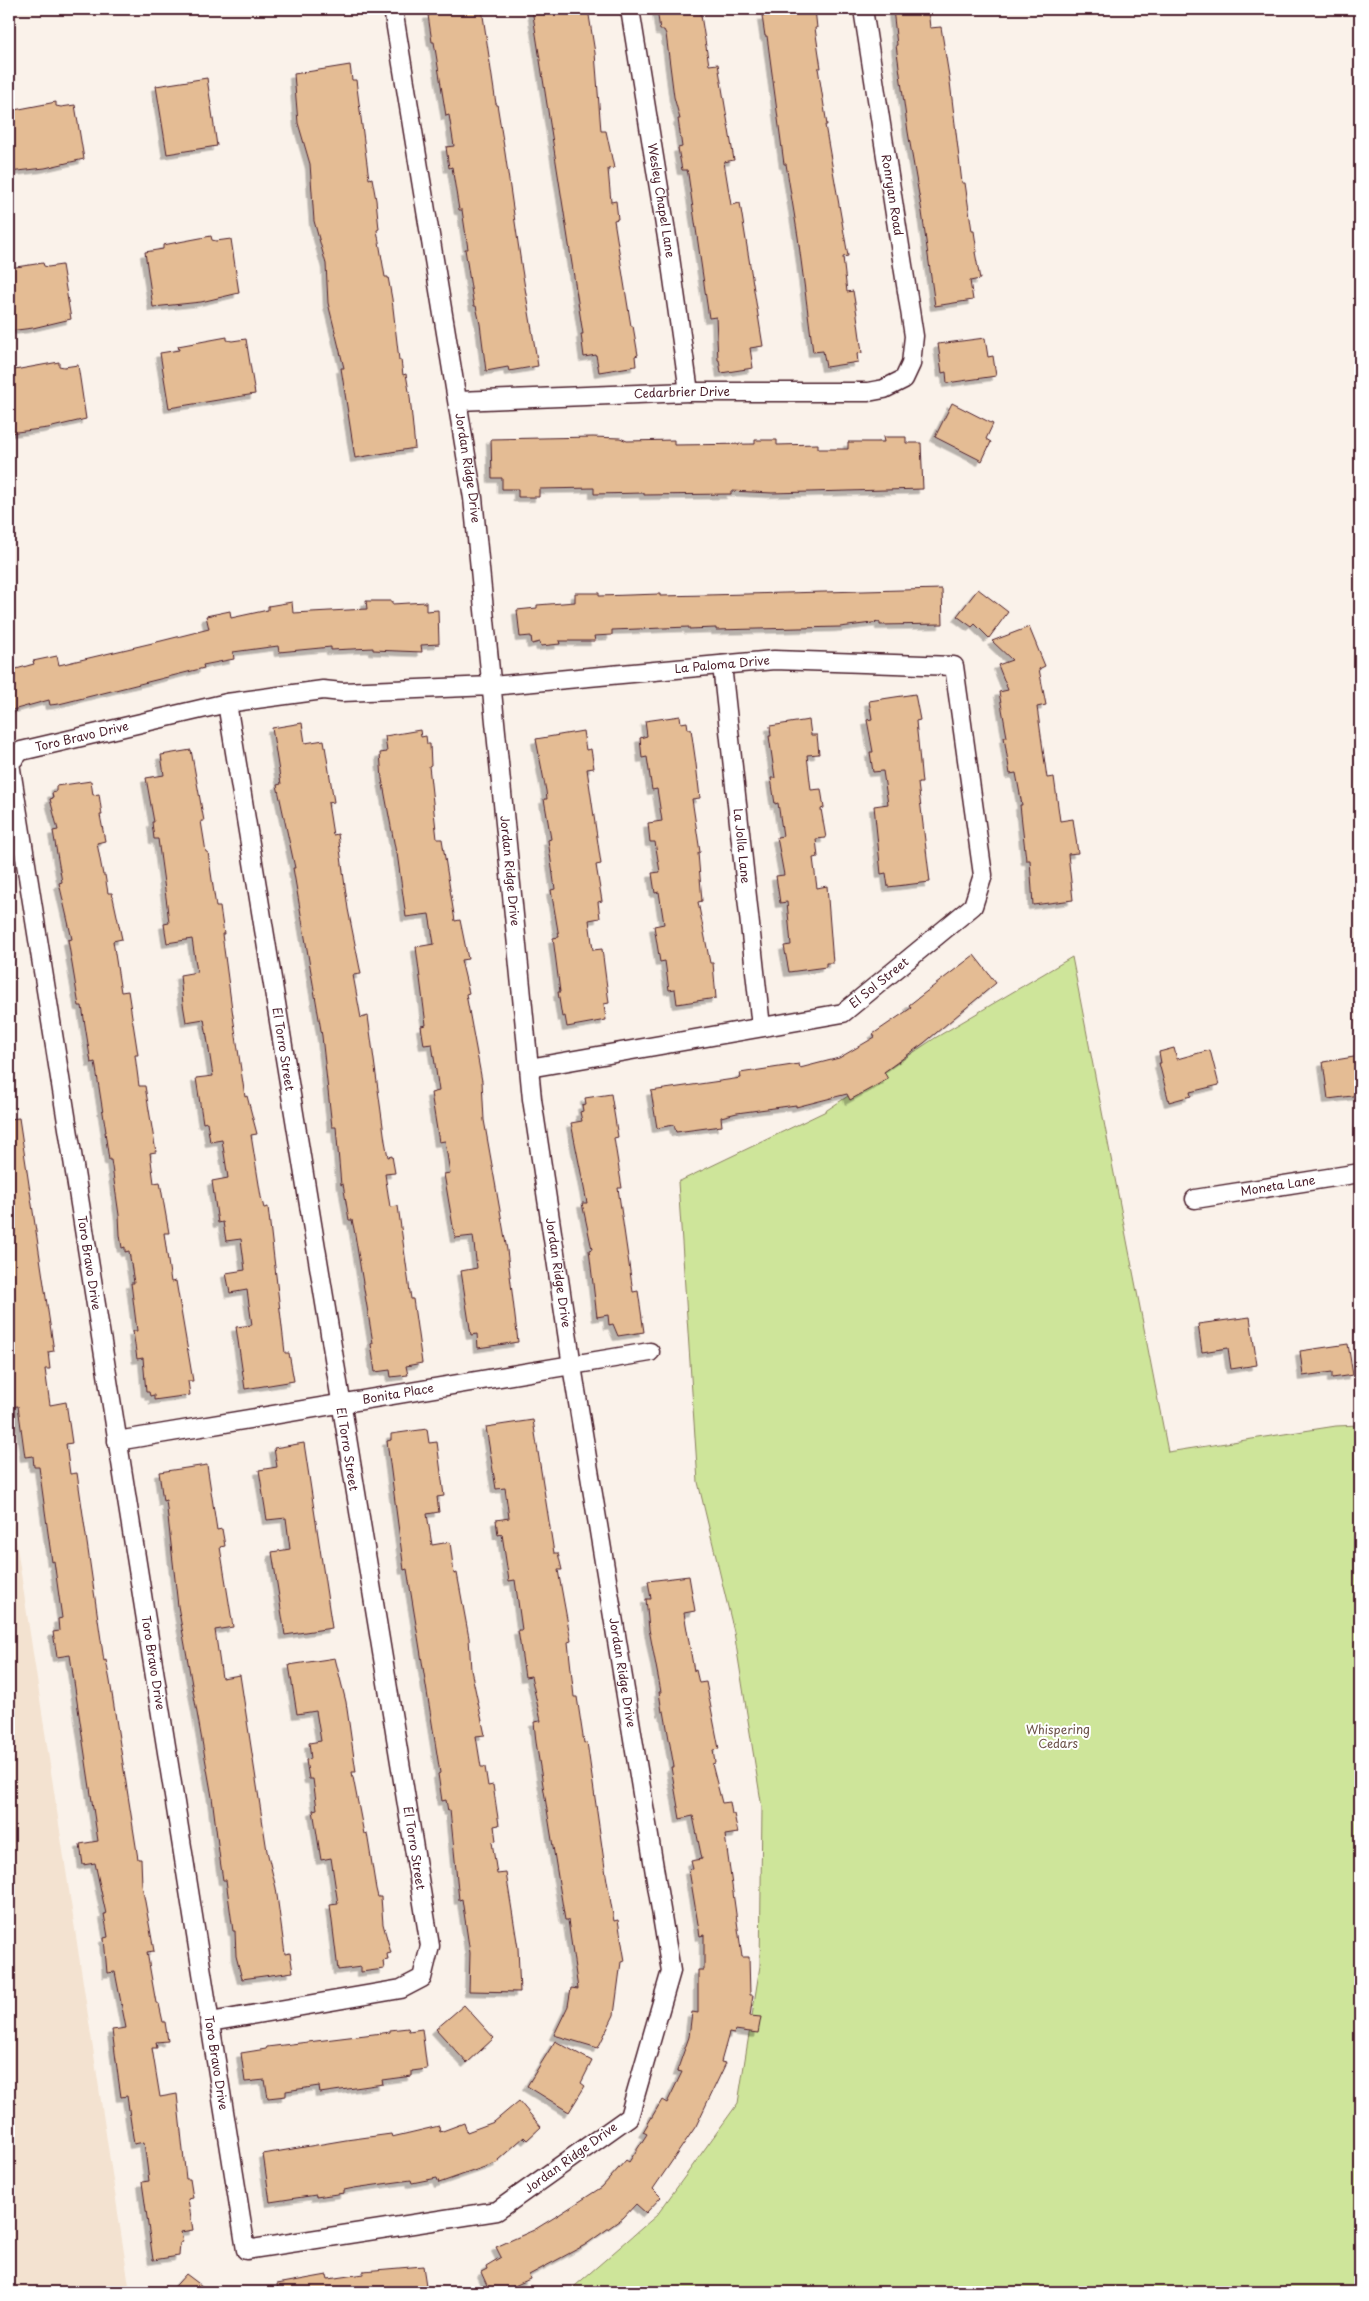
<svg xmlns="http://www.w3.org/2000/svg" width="1369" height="2301" font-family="'Playpen Sans',sans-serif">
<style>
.built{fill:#f3e2d0}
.green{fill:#cee59a;stroke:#8c8262}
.building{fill:#e4bc94;stroke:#4a1f2b;filter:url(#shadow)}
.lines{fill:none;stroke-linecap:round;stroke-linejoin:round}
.street-casing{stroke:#4a1f2b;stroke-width:21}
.street{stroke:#fff;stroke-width:18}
.labels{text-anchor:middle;stroke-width:4;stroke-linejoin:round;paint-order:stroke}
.street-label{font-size:12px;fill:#4a1f2b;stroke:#fff}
.park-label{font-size:12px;fill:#6b5047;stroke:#fff}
</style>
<defs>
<filter id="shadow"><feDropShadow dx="-4.5" dy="4.5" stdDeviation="0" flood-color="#0004"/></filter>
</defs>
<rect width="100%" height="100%" fill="#faf2ea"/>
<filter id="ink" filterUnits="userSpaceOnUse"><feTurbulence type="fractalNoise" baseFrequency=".02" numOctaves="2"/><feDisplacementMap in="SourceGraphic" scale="10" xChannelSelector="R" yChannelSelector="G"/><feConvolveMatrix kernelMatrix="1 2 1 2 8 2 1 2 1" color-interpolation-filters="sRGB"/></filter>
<g filter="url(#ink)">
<polygon class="built" points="9,1495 130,2292 9,2292"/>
<polygon class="green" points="1072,957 1168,1452 1336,1426 1360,1425 1360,2292 568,2292 657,2215 738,2103 760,1966 762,1808 734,1632 698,1482 678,1182 824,1112 935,1038"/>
<g class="building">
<polygon points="434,9 482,9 496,104 497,104 505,153 522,270 538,366 509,371 508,367 486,371 480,324 476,306 474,306 471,288 465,249 468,249 462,210 459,210 452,167 449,168 446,147 454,146 449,115 446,116 434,42 432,42 428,15 435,14"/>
<polygon points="532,9 588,9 595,53 601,131 606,131 614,168 608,169 611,202 616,201 618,219 614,220 631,326 633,326 638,355 635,356 636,366 599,372 596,355 584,357 581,334 583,334"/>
<polygon points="657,9 700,9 709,65 718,64 734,160 724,162 731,205 740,203 763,346 750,348 753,368 721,373 719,360 718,360 716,317 709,318 688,174 687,170 682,170 678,148 682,147 678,119 680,119 674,97 666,34 664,30 660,30"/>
<polygon points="771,9 815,9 817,28 815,28 821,68 818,68 827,125 825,125 848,256 843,257 847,292 853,291 857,315 862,353 857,354 858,362 826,367 823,351 813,352 798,237 786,164 784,164 767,36 765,36 762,16 772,15"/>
<polygon points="893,9 928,9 930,28 941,27 950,82 962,183 965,183 972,231 974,231 977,252 975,252 980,279 970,281 973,300 935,306 922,212 908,132 896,45 897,45"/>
<polygon points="350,65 352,80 356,80 369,179 372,178 376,200 379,229 377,230 385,277 388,277 392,299 399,360 401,360 403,375 406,374 410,397 415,448 355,458 341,368 344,368 328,303 326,264 314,221 310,164 298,123 294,74"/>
<polygon points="207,78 217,146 167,154 156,86"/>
<polygon points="56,102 56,106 61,107 75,105 84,159 45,168 9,172 9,111"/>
<polygon points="211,236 212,240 216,241 231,239 239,293 201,302 153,307 145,252 163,249 163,245"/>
<polygon points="43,263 44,266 48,267 62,265 71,319 33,328 9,331 9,268"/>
<polygon points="227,337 227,340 232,341 246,339 255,394 169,408 160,353 179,350 178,346"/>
<polygon points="985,338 988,357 993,356 996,376 947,383 946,372 942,373 938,344"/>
<polygon points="59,362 59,366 64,367 78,365 86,419 48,428 9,433 9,371"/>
<polygon points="952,403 993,424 986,439 991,442 982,461 935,437"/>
<polygon points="593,437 620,438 627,441 674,440 674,445 755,444 755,440 777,440 777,445 818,444 818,449 848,449 848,442 884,442 883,437 906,437 906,443 921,443 923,489 772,493 731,491 731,494 644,495 644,493 594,494 594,488 539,489 539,497 518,497 518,489 502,489 502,478 492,478 491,439"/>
<polygon points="942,589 943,624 880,625 880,622 840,627 716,630 716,628 689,629 689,627 612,630 612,635 594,636 595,641 559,641 560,644 541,646 540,642 532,644 531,636 520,637 517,610 537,608 537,605 575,602 575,593 599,593 599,596 660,594 660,596 707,595"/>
<polygon points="978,589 1008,612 989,638 975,624 972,627 957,616"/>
<polygon points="366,601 392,601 392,604 426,602 426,611 438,610 439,644 421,645 422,652 373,650 373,648 331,650 331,647 279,652 278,646 233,652 234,659 203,665 204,668 59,704 50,705 49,700 9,711 9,671 34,664 33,661 57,656 59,665 161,641 209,629 206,616 230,611 231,618 268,610 268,606 292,602 293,613 367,609"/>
<polygon points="1029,627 1045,666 1039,669 1046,705 1037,707 1047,778 1054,777 1060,821 1073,819 1078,853 1068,854 1073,900 1033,905 1030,860 1026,860 1020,805 1022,805 1016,773 1010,774 1004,737 1007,737 999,692 1008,690 998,665 1012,660 992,641"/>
<polygon points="915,694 920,720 916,721 922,783 918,783 930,882 888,887 886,873 881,874 874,806 888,804 883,771 873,772 870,752 873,752 867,720 872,719 869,701"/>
<polygon points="680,716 681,723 687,722 688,729 691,729 696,764 700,798 692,799 700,852 698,853 702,901 698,902 710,963 713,963 716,998 677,1004 675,989 669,990 665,961 660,962 654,926 664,924 659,892 655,893 652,873 660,872 655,842 650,842 648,823 662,821 657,789 652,790 647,757 642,758 640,738 647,736 645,721"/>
<polygon points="809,720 811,735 817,735 819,754 807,755 811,790 821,789 824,808 821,809 826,838 816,839 818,857 813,858 817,888 827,886 833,963 826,963 826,967 789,972 784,946 791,945 787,902 780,903 776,876 784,875 777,837 783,836 778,803 775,804 771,778 775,778 769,736 771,736 770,726"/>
<polygon points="302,723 305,743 324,740 334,802 328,803 333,835 338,834 348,909 361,974 353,975 361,1018 368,1016 385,1141 388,1157 392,1156 395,1173 385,1174 390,1207 398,1206 411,1299 413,1299 422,1363 406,1366 408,1375 391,1377 390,1370 375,1372 371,1344 373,1343 354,1229 352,1220 349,1220 343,1184 341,1185 336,1127 332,1127 322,1036 293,868 295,868 277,785 281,784 272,728"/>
<polygon points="420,730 421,737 426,736 427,744 430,744 431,765 429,766 437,839 442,839 455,921 460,920 468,959 461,960 469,993 466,994 482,1081 484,1120 507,1250 518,1342 478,1348 477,1334 471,1335 461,1271 477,1268 473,1236 455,1238 444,1174 450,1173 445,1141 439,1142 431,1093 439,1091 432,1044 424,1045 421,1026 426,1025 416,947 434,944 429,914 406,917 397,853 396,853 382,779 380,753 387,752 385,736"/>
<polygon points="583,731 586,750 591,749 594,768 587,769 601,864 596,865 602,901 598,902 600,918 589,920 593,950 602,949 609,1003 604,1004 606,1020 567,1027 565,1016 562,1017 558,992 560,992 553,938 559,937 551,890 555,889 548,840 551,839 544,799 547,799 546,791 536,739"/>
<polygon points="191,750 204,821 201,821 206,852 208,852 216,907 220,907 224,934 222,934 232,1009 245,1097 247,1096 257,1134 251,1135 261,1197 264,1208 268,1207 285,1353 289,1353 294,1381 245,1389 236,1327 252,1325 247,1290 230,1293 226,1273 245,1270 241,1239 226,1241 223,1222 218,1223 212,1181 228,1178 222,1140 210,1142 207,1122 203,1123 196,1078 213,1076 207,1037 204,1019 186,1022 183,1004 180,975 197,972 192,939 167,943 164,924 169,923 167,905 158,839 154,839 152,822 154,822 146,778 164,775 161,755"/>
<polygon points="91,781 93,795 99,794 102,815 100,815 105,841 97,843 103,875 105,875 108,893 112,893 122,939 113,941 121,992 128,991 138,1055 135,1055 139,1086 145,1086 156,1152 150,1153 154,1183 160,1182 169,1233 164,1233 171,1282 176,1281 193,1381 188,1381 190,1395 154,1400 154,1395 150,1396 149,1392 146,1392 143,1358 137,1359 133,1331 137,1331 131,1283 134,1283 129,1251 125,1252 125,1247 122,1248 120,1235 119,1215 111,1160 109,1160 105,1132 106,1132 95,1062 91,1063 82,1006 79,1006 68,940 72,939 59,883 62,882 53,831 58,830 50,799 53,798 52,793 56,792 56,786"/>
<polygon points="974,955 996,983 924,1043 884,1072 888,1079 850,1100 847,1094 796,1107 796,1105 737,1113 721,1117 722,1126 676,1132 674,1125 657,1128 651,1091 741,1078 740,1073 799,1064 800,1068 839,1058 875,1037 873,1034 911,1008 909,1005"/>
<polygon points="1174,1048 1177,1059 1210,1050 1219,1085 1190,1092 1191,1096 1169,1102 1159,1063 1161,1063 1159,1052"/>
<polygon points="1360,1056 1360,1095 1328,1099 1323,1062"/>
<polygon points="611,1094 618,1137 614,1138 622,1188 618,1188 633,1292 638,1291 644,1332 618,1336 613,1324 609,1325 608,1315 597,1317 589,1250 592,1249 582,1203 587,1203 571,1123 582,1121 580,1112 583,1111 582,1105 586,1104 585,1098"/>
<polygon points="19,1118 54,1351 48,1352 50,1369 45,1369 50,1405 66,1402 72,1443 66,1444 70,1474 77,1473 104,1661 106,1660 110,1681 138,1859 141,1859 142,1885 154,1951 147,1952 151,1975 156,2003 159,2004 163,2022 165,2022 168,2041 156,2042 157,2048 152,2048 160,2097 177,2094 186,2179 190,2179 193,2198 188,2199 193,2230 181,2232 183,2242 180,2243 179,2256 153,2260 142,2182 149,2181 144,2142 134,2144 127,2096 121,2097 118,2076 112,2030 126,2028 115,1972 107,1973 104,1938 108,1937 104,1914 106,1914 95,1863 83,1865 80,1844 98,1841 70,1655 57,1657 53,1632 59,1631 58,1619 62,1618 54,1561 52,1562 39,1467 34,1467 33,1456 25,1457 18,1406 9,1407 9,1386 12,1386 9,1364 9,1119"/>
<polygon points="1250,1317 1257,1365 1231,1369 1228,1348 1202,1352 1198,1324"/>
<polygon points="1348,1344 1353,1375 1332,1378 1332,1372 1303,1376 1300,1351"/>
<polygon points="533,1420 554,1553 558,1553 562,1570 558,1570 571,1641 568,1642 574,1697 577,1697 584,1743 587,1742 606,1875 614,1921 618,1920 625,1961 621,1962 614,2015 598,2048 554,2035 568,2006 571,1988 578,1989 568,1920 565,1920 536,1742 534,1722 541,1721 531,1676 525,1677 518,1630 522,1630 515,1580 509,1581 502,1534 498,1535 496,1520 509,1518 505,1488 496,1489 486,1427"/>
<polygon points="427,1429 429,1443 437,1442 444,1496 437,1497 439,1512 427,1514 432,1545 450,1542 454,1574 457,1573 469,1638 471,1670 485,1735 476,1736 481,1767 485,1767 488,1786 493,1785 499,1825 494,1826 496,1841 492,1842 497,1874 506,1873 518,1948 520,1992 469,1991 470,1953 462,1899 459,1900 450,1810 448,1811 446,1800 442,1801 438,1774 440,1773 432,1723 407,1569 404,1570 387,1441 391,1440 391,1434"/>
<polygon points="304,1443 332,1628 285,1635 272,1552 290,1549 286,1518 267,1520 259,1470 277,1467 274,1448"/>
<polygon points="207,1465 217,1530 222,1529 225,1546 220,1547 233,1627 215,1630 222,1678 240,1675 267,1851 276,1888 285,1954 290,1953 293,1972 242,1979 236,1956 235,1931 233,1931 226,1880 223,1880 220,1860 212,1797 178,1606 166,1500 163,1501 159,1472"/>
<polygon points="689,1576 695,1611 684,1613 694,1671 696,1670 699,1683 706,1682 719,1749 713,1750 715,1763 712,1764 722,1803 730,1802 732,1814 734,1814 738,1833 725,1835 742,1957 749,1957 750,1995 753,1995 750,2016 761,2017 758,2033 735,2030 734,2034 729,2033 721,2062 726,2063 696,2126 653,2189 661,2197 646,2213 636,2204 623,2218 585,2245 529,2275 530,2279 501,2292 490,2292 481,2272 487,2269 486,2266 501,2257 496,2247 534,2230 560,2214 602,2187 626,2160 629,2162 647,2134 643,2132 662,2100 667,2103 682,2072 677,2071 689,2037 692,2012 698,2013 698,1970 704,1970 704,1935 700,1936 689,1870 693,1869 691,1861 702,1859 693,1816 680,1819 671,1767 674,1767 664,1711 662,1712 659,1692 661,1692 649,1629 646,1599 651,1599 648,1581"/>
<polygon points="335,1658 346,1702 356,1772 352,1772 364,1834 367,1833 376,1889 378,1897 381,1897 383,1924 391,1953 387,1954 388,1960 383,1961 384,1969 361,1972 361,1967 338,1970 330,1905 338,1904 331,1858 321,1860 313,1810 317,1809 313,1779 309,1779 306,1760 311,1759 309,1743 321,1741 316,1711 297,1714 289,1665"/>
<polygon points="464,2005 494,2038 467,2063 436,2029"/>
<polygon points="408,2028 409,2031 422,2029 427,2069 412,2071 412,2076 382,2080 383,2084 320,2093 319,2086 286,2091 286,2096 268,2098 265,2080 245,2082 241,2053 266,2049 267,2047 390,2032 390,2030"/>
<polygon points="555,2041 592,2061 581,2083 585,2086 569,2112 527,2086"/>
<polygon points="519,2101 541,2127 527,2140 524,2137 498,2160 499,2162 439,2183 437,2178 412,2183 411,2180 354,2188 344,2190 344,2193 316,2197 316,2195 270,2202 263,2154 346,2140 391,2134 392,2137 439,2126 440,2132 464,2123 467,2132 494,2122"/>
<polygon points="423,2266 427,2292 278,2292 277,2284 327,2275 328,2279 363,2274 363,2271"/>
<polygon points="186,2274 210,2292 170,2292"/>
</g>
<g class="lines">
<g class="street-casing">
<g id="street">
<path id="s1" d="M393,9L473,498L475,518L529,1068L532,1099L572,1366L671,1971L629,2117L497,2211L246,2250L10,763L21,751L227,703L323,690L342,692L492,686L774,660L954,666L983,875L973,906L843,1013L529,1068"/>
<path id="s2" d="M630,9L669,250L689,392"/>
<path id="s3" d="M458,401L689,392H868L884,389L904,379L911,364L914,336L863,9"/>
<path id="s4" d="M722,665L761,1027"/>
<path id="s5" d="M1195,1199L1360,1173"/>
<path id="s6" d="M117,1441L650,1352"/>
<polyline points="210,2022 401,1989 422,1978 430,1946 227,703"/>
</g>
</g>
<use href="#street" class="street"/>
</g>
</g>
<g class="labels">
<g class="street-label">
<text transform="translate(892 195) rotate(81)" y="4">Ronryan Road</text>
<text dy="4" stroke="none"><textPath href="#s2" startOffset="194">Wesley Chapel Lane</textPath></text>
<text dy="4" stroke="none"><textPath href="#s3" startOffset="224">Cedarbrier Drive</textPath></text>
<text dy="4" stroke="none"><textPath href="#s1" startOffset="465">Jordan Ridge Drive</textPath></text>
<text dy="4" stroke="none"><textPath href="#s1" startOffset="4781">La Paloma Drive</textPath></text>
<text dy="4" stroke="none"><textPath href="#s1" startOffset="4135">Toro Bravo Drive</textPath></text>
<text dy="4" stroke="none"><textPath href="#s4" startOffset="182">La Jolla Lane</textPath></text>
<text dy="4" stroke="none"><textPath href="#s1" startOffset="870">Jordan Ridge Drive</textPath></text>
<text transform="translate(879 983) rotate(-39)" y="4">El Sol Street</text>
<text transform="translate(283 1049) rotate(81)" y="4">El Torro Street</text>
<text dy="4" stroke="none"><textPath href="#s5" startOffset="84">Moneta Lane</textPath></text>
<text transform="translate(89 1263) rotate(81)" y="4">Toro Bravo Drive</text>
<text dy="4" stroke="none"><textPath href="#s1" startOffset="1275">Jordan Ridge Drive</textPath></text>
<text dy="4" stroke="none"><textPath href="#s6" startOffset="285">Bonita Place</textPath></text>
<text transform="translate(347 1449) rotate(81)" y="4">El Torro Street</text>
<text transform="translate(153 1663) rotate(81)" y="4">Toro Bravo Drive</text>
<text dy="4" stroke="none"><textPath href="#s1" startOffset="1680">Jordan Ridge Drive</textPath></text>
<text transform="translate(414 1848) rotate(81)" y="4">El Torro Street</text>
<text transform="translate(216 2063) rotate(81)" y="4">Toro Bravo Drive</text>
<text transform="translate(571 2158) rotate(-36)" y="4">Jordan Ridge Drive</text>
</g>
<g class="park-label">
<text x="1058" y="1734">Whispering<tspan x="1058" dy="14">Cedars</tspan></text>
</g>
</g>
<rect width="1369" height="2301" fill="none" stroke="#fff" stroke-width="30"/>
<rect x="15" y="15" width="1339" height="2271" fill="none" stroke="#4a1f2b" stroke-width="2" filter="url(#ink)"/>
</svg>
